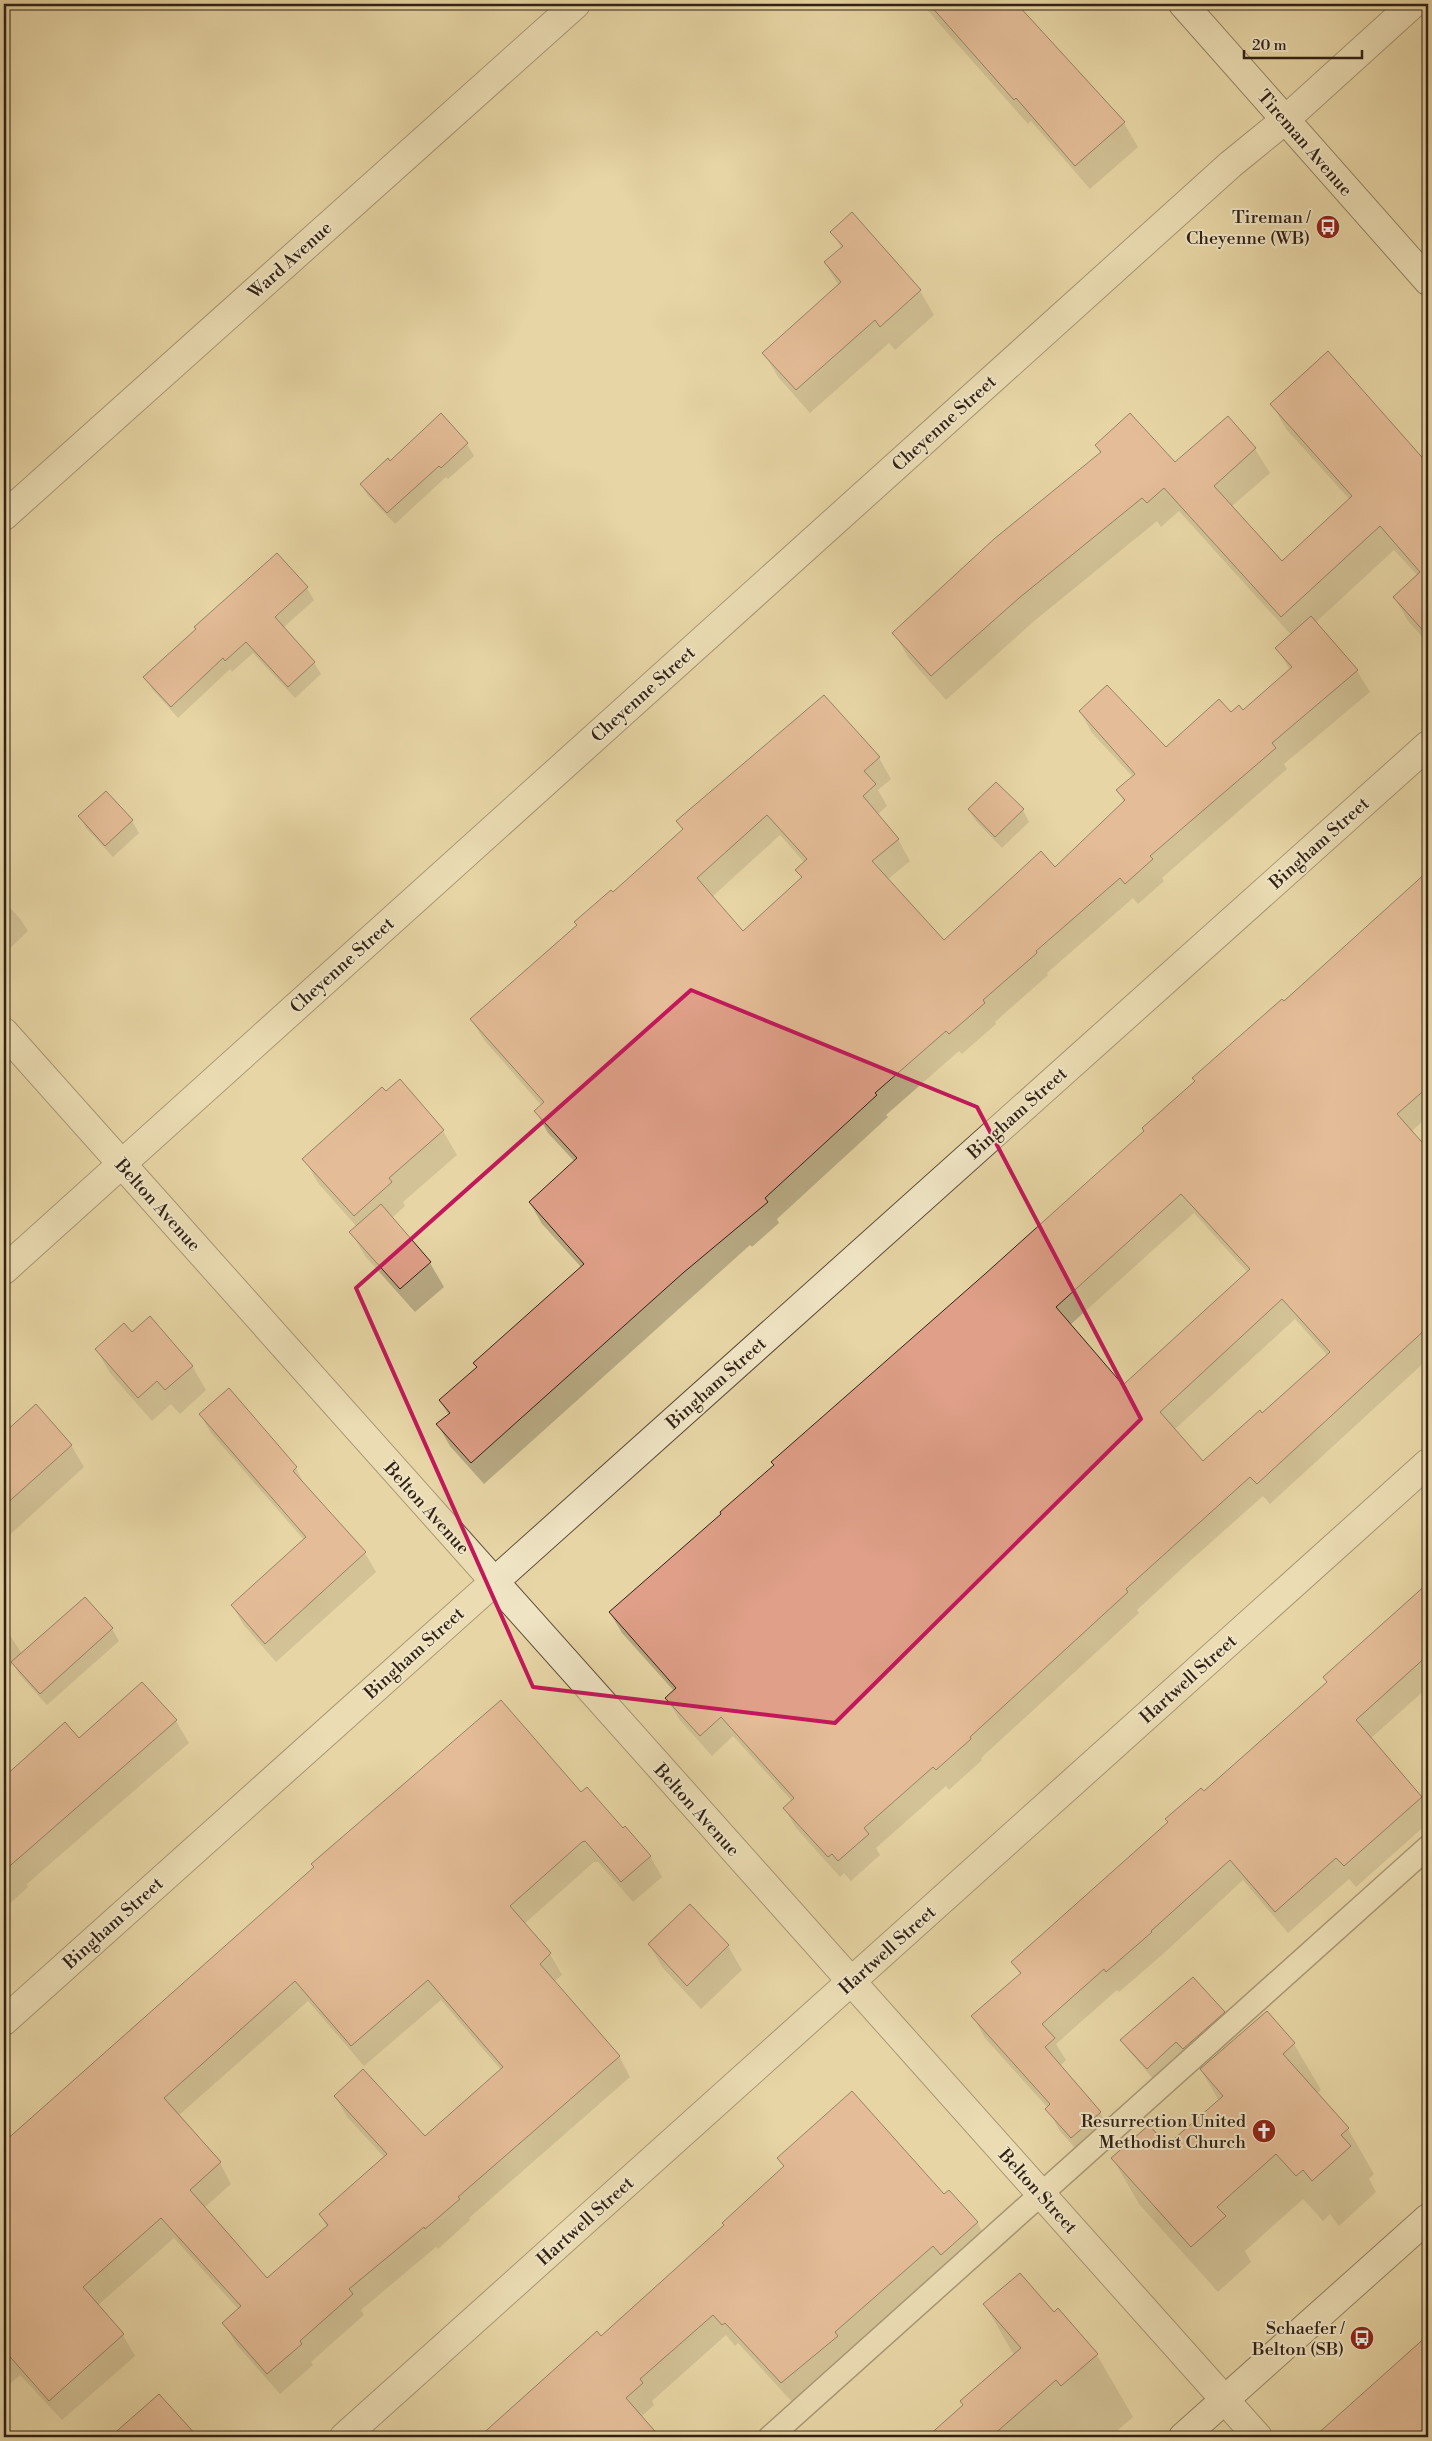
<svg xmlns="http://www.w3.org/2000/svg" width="1432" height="2441" font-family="'Libre Bodoni',serif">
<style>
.shadow{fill:#0003;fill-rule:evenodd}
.building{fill:#df9f88;stroke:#322116;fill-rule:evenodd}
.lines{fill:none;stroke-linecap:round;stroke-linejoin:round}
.lane-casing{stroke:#5f4e3a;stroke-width:25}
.street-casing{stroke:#5f4e3a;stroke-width:30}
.secondary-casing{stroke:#322116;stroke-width:30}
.lane{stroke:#efe4c4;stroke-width:22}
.street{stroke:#efe4c4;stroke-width:28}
.secondary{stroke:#efe4c4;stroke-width:28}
.marked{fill:none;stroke:#c2185b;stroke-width:4;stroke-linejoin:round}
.labels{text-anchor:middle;stroke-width:4;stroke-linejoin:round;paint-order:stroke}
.street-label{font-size:18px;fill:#322116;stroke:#efe4c4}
.poi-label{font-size:18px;fill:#322116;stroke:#efe4c4;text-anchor:end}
</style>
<rect width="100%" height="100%" fill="#e7d5a5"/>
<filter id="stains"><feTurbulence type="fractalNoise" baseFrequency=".004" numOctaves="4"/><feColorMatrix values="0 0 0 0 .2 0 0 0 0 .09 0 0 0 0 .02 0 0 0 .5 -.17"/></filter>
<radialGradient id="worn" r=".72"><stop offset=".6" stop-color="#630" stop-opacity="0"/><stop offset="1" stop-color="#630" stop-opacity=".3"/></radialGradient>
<g class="shadow">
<polygon points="922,4 1015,4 1124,123 1138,147 1090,189 1031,121 1028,124"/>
<polygon points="852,214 920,291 934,315 895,350 889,343 810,413 778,377 764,353 839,286 825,263 842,249 832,232"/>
<path d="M1328,353L1428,466V643L1408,621L1394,597L1418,576L1394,550L1315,623L1357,671L1370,692L1284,764L1287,769L1162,878L1164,881L1138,904L1133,898L1047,973L1048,975L995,1022L996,1024L962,1054L959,1051L886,1115L888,1117L777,1219L779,1223L752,1247L750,1245L484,1484L450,1446L438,1425L449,1415L440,1401L477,1368L474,1363L581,1267L542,1224L530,1203L575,1162L548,1133L536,1112L542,1106L484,1040L471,1019L683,831L678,821L824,696L879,758L891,779L878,790L887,806L877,815L898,839L910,861L887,880L943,942L1055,869L1124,802L1118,791L1133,777L1092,733L1080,711L1166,749L1231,714L1243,712L1290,670L1277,648L1291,635L1179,511L1161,527L1157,521L1033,622L946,700L908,657L894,633L1101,454L1096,445L1175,464L1228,418L1255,449L1270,473L1231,507L1282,562L1350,500L1286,429L1272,404ZM780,835L805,863L797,870L802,879L743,932L712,897Z"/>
<polygon points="441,415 467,444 474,456 448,479 446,477 395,524 368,496 361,484 390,462"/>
<polygon points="277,555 307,588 314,600 283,628 314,663 321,674 295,698 253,653 232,672 230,669 178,718 152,689 145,677"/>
<polygon points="106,792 132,821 139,833 113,857 86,828 80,816"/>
<polygon points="969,810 1023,810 1029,822 1002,848 976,821"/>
<path d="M1428,871V1116L1411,1132L1428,1151V1359L1270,1504L1263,1496L1190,1561L1137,1610L1139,1613L981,1758L982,1760L949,1790L946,1786L876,1848L880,1855L851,1881L844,1873L840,1877L796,1828L784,1808L792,1801L733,1736L712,1756L679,1719L667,1698L674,1691L622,1633L610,1613L723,1515L1145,1131L1196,1082L1194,1078L1357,937ZM1194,1213L1248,1273L1123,1387L1070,1325ZM1295,1319L1328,1356L1262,1415L1203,1462L1174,1430Z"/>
<polygon points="4,901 21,920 28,931 4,954"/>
<polygon points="443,1131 457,1155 403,1202 405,1206 392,1218 430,1263 444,1287 415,1312 365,1256 351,1232 357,1227 318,1183 304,1159"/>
<polygon points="132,1334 192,1366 206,1390 180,1414 171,1404 152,1421 110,1373 96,1349"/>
<polygon points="229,1389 296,1468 306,1488 365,1553 376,1572 276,1662 243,1624 232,1605 304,1540 211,1433 200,1414"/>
<polygon points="36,1406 71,1445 84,1467 4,1540 4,1435"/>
<polygon points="1428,1596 1428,1687 1370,1739 1421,1798 1428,1811 1428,1823 1356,1887 1349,1879 1288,1933 1243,1880 1163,1954 1119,1992 1117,1990 1056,2044 1066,2060 1060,2066 1100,2112 1112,2133 1084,2158 1059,2130 1048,2108 985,2038 973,2016 1020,1975 1013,1962"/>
<polygon points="4,1626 22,1654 112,1629 119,1641 47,1705 19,1674 13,1663 4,1672"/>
<polygon points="142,1684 176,1721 189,1743 27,1884 28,1887 4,1909 4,1767 10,1774 79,1740"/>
<path d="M581,1794L650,1856L662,1877L633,1902L598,1862H594L524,1924L550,1954L562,1975L554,1982L619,2056L630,2077L469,2218L470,2220L438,2249L436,2247L361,2310L364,2315L311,2362L313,2365L280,2394L236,2344L224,2323L239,2310L174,2238L97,2306L123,2335L135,2356L62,2420L20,2375L4,2389V2143L314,1868L312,1864ZM441,2000L501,2070L425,2137L335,2096L347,2117L385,2158L320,2214L327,2227L267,2280L204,2208L231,2184L220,2163L178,2116L308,2001L364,2066Z"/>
<polygon points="690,1906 728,1946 742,1970 701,2009 663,1968 649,1944"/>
<polygon points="1224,2012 1230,2024 1154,2080 1129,2051 1122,2040"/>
<polygon points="1267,2013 1294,2044 1321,2090 1316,2094 1348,2129 1374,2174 1369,2179 1376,2192 1339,2226 1330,2214 1323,2221 1303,2199 1245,2251 1251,2262 1218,2292 1139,2204 1113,2159 1167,2147 1219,2101 1201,2070"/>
<polygon points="779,2158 944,2196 977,2222 989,2244 794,2404 738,2343 735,2346 726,2335 652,2401 654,2405 641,2417 658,2437 482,2437 597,2333 601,2337 725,2226 784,2168"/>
<polygon points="985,2305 1054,2313 1097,2355 1133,2417 1110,2437 929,2437 964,2406 1014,2355"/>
<polygon points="1428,2336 1428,2437 1337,2437 1330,2425"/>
<polygon points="158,2396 196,2437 112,2437"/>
<polygon points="93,2433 96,2437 88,2437"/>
</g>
<g class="building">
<polygon points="929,4 1017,4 1125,122 1075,166 1016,98 1014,100"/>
<polygon points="852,212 921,290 880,327 875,320 796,390 762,353 841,282 824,262 843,246 830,232"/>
<polygon points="1328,351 1428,464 1428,636 1393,597 1420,572 1380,526 1281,617 1164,488 1147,503 1142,498 1019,598 931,676 892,633 994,539 1101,452 1095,445 1130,413 1175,462 1228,416 1256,448 1214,486 1282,561 1352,496 1270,404"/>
<polygon points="441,413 468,443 441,468 439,466 387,513 360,484 388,458 390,461"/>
<polygon points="277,553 308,587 275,617 315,662 288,687 246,642 225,661 223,658 171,707 143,677 196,629 194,627"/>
<path d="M1311,616L1358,670L1272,743L1276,748L1150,856L1153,859L1125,884L1120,878L1036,951L1037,953L983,1000L985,1003L949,1034L946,1031L875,1093L877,1095L765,1198L768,1202L683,1273L471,1463L436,1424L450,1413L439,1400L477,1367L473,1363L584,1264L529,1202L577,1158L534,1111L544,1102L470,1019L577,925L574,922L611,890L613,892L683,829L676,821L824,695L880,757L864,771L876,784L863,796L899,839L872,861L944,940L1041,851L1055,867L1125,800L1116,790L1135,774L1079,711L1107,685L1166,747L1219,699L1231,712L1239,705L1243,710L1292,667L1275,648ZM767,815L807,859L795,870L802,877L743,931L697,878Z"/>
<polygon points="996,782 1024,809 995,837 968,809"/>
<polygon points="106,791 133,820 105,846 78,816"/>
<path d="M1428,871V1087L1397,1114L1428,1149V1327L1257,1484L1250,1477L1179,1541L1126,1589L1128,1592L970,1737L971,1739L936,1770L933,1767L864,1828L869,1834L838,1861L832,1854L828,1857L783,1808L794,1798L721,1717L700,1736L665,1698L676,1688L609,1612L721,1514L720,1512L774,1465L771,1462L985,1274L1144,1131L1142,1128L1195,1081L1192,1078L1282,999L1284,1001ZM1181,1194L1250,1269L1123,1385L1056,1307ZM1282,1299L1330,1352L1262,1413L1260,1410L1203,1461L1160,1412Z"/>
<polygon points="400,1079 444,1130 389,1178 392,1182 354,1216 302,1159 382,1087 386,1091"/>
<polygon points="381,1204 431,1262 400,1289 349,1232"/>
<polygon points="150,1316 193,1366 165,1390 157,1381 138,1398 95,1349 124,1323 132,1332"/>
<polygon points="229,1388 297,1467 293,1471 366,1552 265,1644 231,1605 306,1537 199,1414"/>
<polygon points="36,1404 72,1445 4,1506 4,1433"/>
<polygon points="1428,1583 1428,1655 1356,1720 1422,1797 1344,1866 1336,1858 1275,1912 1230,1860 1151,1931 1152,1932 1106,1972 1104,1969 1042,2024 1055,2038 1045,2047 1101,2112 1071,2138 1045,2109 1050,2104 971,2016 1021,1973 1011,1962 1168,1822 1165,1819 1201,1788 1204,1791 1327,1682 1323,1677"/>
<polygon points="85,1597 113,1628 40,1694 11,1662"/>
<polygon points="142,1682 177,1720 4,1871 4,1777 65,1722 79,1738"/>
<path d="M501,1700L581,1792L587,1787L623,1828L625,1826L651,1856L621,1882L585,1841L582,1842L510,1906L551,1953L540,1964L620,2056L458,2197L460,2199L425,2229L424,2227L349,2289L353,2294L300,2341L302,2344L267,2374L222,2323L241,2306L161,2218L83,2287L124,2334L49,2401L4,2350V2142L314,1867L311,1864ZM428,1980L503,2067L425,2136L363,2069L334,2096L387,2154L319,2214L328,2225L267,2278L190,2190L221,2162L164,2098L295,1981L351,2046Z"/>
<polygon points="690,1904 729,1945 687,1986 648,1944"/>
<polygon points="1193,1977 1225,2012 1183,2049 1176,2042 1147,2069 1120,2040"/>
<polygon points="1267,2011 1295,2043 1283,2054 1349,2128 1341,2135 1351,2146 1312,2181 1303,2170 1296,2176 1276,2154 1217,2207 1226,2216 1191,2247 1111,2158 1149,2125 1167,2145 1223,2096 1200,2069"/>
<polygon points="852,2091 944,2194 949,2190 978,2222 941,2255 933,2246 835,2332 838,2336 781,2383 725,2323 722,2325 713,2315 640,2379 643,2383 626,2398 660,2437 479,2437 597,2331 601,2336 724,2225 722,2223 784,2166 777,2158"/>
<polygon points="1020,2273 1054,2312 1058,2308 1098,2354 1061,2386 1056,2380 991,2437 927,2437 963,2405 960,2401 1021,2348 983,2304"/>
<polygon points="1428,2335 1428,2437 1314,2437"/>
<polygon points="159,2394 198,2437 110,2437"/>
</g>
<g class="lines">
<g class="lane-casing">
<polyline id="lane" points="770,2437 1428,1847"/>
</g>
<g class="street-casing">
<g id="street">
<polyline points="4,516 576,4"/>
<polyline points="4,1032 1258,2437"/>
<polyline points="4,1270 1231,164 1285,120 1413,4"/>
<polyline points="4,2021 1428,745"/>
<polyline points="344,2437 1428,1463"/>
</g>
</g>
<g class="secondary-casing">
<g id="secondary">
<polyline points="1183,4 1428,281"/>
<polyline points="1183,2437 1428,2218"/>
</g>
</g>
<use href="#lane" class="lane"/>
<use href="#street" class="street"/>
<use href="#secondary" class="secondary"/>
</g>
<path d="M0 0H1432V2441H0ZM691,990L977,1107L1141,1419L835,1723L533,1687L356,1288Z" fill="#e7d5a5" fill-opacity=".55" fill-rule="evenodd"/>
<path class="marked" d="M691,990L977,1107L1141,1419L835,1723L533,1687L356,1288Z"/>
<defs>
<g id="bus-disc" transform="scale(1.25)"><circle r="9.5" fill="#8f2418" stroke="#efe4c4"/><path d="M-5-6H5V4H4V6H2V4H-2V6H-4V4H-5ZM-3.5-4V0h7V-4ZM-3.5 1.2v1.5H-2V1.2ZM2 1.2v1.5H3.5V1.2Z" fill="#fff"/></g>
<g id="church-disc" transform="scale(1.25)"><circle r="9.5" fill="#8f2418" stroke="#efe4c4"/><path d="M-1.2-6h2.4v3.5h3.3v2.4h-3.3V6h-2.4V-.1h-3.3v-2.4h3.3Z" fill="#fff"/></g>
</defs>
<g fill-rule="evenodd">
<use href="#bus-disc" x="1328" y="227"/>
<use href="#church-disc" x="1264" y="2131"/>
<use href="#bus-disc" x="1362" y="2338"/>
</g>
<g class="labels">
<g class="street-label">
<text transform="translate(1305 143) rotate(49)" y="6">Tireman Avenue</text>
<text transform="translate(290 260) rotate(-42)" y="6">Ward Avenue</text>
<text transform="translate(944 423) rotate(-42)" y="6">Cheyenne Street</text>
<text transform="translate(643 694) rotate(-42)" y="6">Cheyenne Street</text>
<text transform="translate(1319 843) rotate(-42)" y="6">Bingham Street</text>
<text transform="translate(342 965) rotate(-42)" y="6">Cheyenne Street</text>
<text transform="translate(1017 1113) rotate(-42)" y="6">Bingham Street</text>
<text transform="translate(158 1205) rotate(48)" y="6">Belton Avenue</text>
<text transform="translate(716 1383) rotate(-42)" y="6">Bingham Street</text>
<text transform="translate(427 1508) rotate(48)" y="6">Belton Avenue</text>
<text transform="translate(414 1653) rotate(-42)" y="6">Bingham Street</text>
<text transform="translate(1188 1679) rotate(-42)" y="6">Hartwell Street</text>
<text transform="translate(697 1810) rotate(48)" y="6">Belton Avenue</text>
<text transform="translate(113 1923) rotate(-42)" y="6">Bingham Street</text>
<text transform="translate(887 1950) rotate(-42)" y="6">Hartwell Street</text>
<text transform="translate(1038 2191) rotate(48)" y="6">Belton Street</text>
<text transform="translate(585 2221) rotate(-42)" y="6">Hartwell Street</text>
</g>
<g class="poi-label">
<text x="1310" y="223">Tireman /<tspan x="1310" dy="21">Cheyenne (WB)</tspan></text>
<text x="1246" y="2127">Resurrection United<tspan x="1246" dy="21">Methodist Church</tspan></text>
<text x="1344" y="2334">Schaefer /<tspan x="1344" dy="21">Belton (SB)</tspan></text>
</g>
</g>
<rect width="1432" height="2441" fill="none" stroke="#e7d5a5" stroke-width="20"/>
<rect x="5" y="5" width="1422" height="2431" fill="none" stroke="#322116" stroke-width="2.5"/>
<rect x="10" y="10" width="1412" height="2421" fill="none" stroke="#322116"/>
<path d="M1244 50v8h118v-8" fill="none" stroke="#322116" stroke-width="2.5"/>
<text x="1252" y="50" font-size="15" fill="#322116" stroke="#efe4c4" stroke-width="4" paint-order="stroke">20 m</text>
<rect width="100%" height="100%" filter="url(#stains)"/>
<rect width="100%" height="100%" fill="url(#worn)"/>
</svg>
